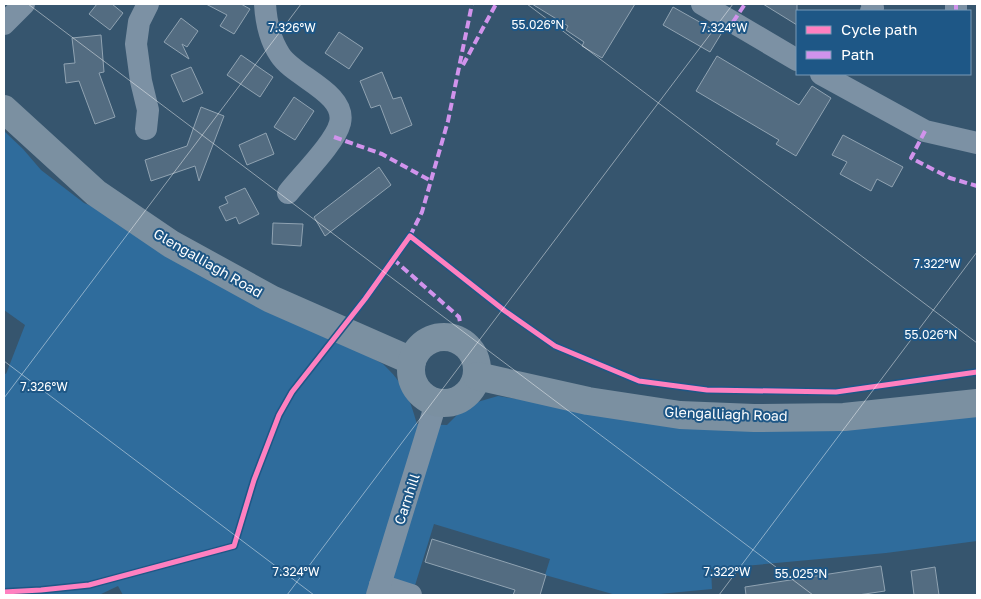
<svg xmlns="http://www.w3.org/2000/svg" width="981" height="599" font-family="'Golos Text',sans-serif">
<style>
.green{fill:#2f6c9c}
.building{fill:#536c81;stroke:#90a3b2}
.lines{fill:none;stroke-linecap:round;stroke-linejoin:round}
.minor{stroke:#7c91a4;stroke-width:22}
.major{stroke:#7b90a1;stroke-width:28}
.quiet{stroke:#d193ec;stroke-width:4;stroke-dasharray:8 4;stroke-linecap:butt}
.cycleway-casing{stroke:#1e5786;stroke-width:8}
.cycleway{stroke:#ff80c0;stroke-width:5}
.ticks{fill:none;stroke:#fff;stroke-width:1;stroke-opacity:0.45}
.labels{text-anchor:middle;stroke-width:4;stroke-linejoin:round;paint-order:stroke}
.street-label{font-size:14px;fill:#fff;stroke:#1e5786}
.ticks-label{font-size:12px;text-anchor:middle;fill:#fff;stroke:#1e5786;stroke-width:4;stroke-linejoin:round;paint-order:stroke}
</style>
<rect width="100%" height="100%" fill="#36556e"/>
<path class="green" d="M4,131L23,149L41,170L84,203L114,216L383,364C404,384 409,396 417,424L447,425L467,405L498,396L624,416L977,411V541L886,553L711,569L712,589L649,595H616L545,575L550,559L434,524L412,595H123L118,586L99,595H4V373L6,374L25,325L4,310Z"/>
<g class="building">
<polygon points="97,4 112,4 123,13 110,30 89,14"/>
<polygon points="206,4 241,4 250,9 234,34 220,26 227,15"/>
<polygon points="532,4 635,4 602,58 582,46 584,42 566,30 568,26"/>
<polygon points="763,4 797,4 797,25"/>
<polygon points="673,7 721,34 710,52 663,25"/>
<polygon points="181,18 198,31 187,47 182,44 189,59 164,42"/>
<polygon points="339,32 363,48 349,69 325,53"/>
<polygon points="101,35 104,72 99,73 115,117 95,124 79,81 66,83 64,64 75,63 72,38"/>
<polygon points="241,55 273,77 260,97 227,75"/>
<polygon points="717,56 799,105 812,86 831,98 796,156 776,144 779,140 696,91"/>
<polygon points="191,67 203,93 183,102 171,75"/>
<polygon points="382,72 393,99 401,97 412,125 391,134 380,105 371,108 360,81"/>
<polygon points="294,97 314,111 295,140 274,127"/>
<polygon points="201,107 224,116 199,181 195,166 151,181 145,160 187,146"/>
<polygon points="266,133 274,154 247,165 239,145"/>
<polygon points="843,135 903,167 892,187 877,179 871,191 840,174 847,162 832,155"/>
<polygon points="379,167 391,185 325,236 314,217"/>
<polygon points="245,188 259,214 239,224 236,217 226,221 219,207 228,203 225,197"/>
<polygon points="273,223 303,224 301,246 272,244"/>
<polygon points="432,539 546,575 540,595 513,595 515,590 425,562"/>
<polygon points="881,566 885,591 858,595 746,595 745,587"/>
<polygon points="935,567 939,595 914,595 911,571"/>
</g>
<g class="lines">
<g class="minor">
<path d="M265,4C266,21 270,40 280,55C294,77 347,93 340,123C335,143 302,175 288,193"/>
<polyline points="702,4 797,60"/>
<polyline points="956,4 956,11"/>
<polyline points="871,11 873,8 872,4"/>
<polyline points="4,24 24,4"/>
<polyline points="821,74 925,131 977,143"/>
<polyline points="146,129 148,110 141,81 136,44 139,22 148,4"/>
<polyline points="380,585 411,595"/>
<polyline points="377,595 436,403"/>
</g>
<g class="major">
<polyline points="4,109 96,193 171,244 271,299 412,361"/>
<circle cx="444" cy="370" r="33"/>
<polyline points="477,376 588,401 680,415 754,418 844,417 977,403"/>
</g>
<g class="quiet">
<polyline points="956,4 956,11"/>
<polyline points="733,22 745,4"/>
<polyline points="463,65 496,4"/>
<polyline points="925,131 911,158 950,178 977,186"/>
<polyline points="334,137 382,154 431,181"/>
<polyline points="410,236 422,212 448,121 472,4"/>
<polyline points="393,259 459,317 460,322"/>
</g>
<g class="cycleway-casing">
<polyline id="cycleway" points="4,592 41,590 89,585 234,546 254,480 279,415 292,392 365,299 410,236 505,311 555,346 639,381 707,390 836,392 977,372"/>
</g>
<use href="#cycleway" class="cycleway"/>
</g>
<path class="ticks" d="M28,4L813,595M527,4L977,343M4,361L314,595M4,398L301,4M287,595L733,4M719,595L977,252"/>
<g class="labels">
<g class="street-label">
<text transform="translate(208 263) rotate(30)" y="5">Glengalliagh Road</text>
<text transform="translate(726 414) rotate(2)" y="5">Glengalliagh Road</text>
<text transform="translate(407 499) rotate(-72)" y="5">Carnhill</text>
</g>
</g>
<g class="ticks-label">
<text x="538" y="29">55.026°N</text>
<text x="292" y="32">7.326°W</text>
<text x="724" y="32">7.324°W</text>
<text x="937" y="268">7.322°W</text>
<text x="931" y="339">55.026°N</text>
<text x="44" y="391">7.326°W</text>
<text x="296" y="576">7.324°W</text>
<text x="727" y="576">7.322°W</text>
<text x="801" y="578">55.025°N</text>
</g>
<rect width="981" height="599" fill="none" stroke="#ffffff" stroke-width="10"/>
<rect x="796" y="10" width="175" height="65" fill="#1e5786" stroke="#789ab6"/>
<rect x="806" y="26" width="25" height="8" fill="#ff80c0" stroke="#789ab6"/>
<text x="841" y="35" font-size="15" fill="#ffffff">Cycle path</text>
<rect x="806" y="51" width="25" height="8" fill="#d193ec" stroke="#789ab6"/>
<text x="841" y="60" font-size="15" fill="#ffffff">Path</text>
</svg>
